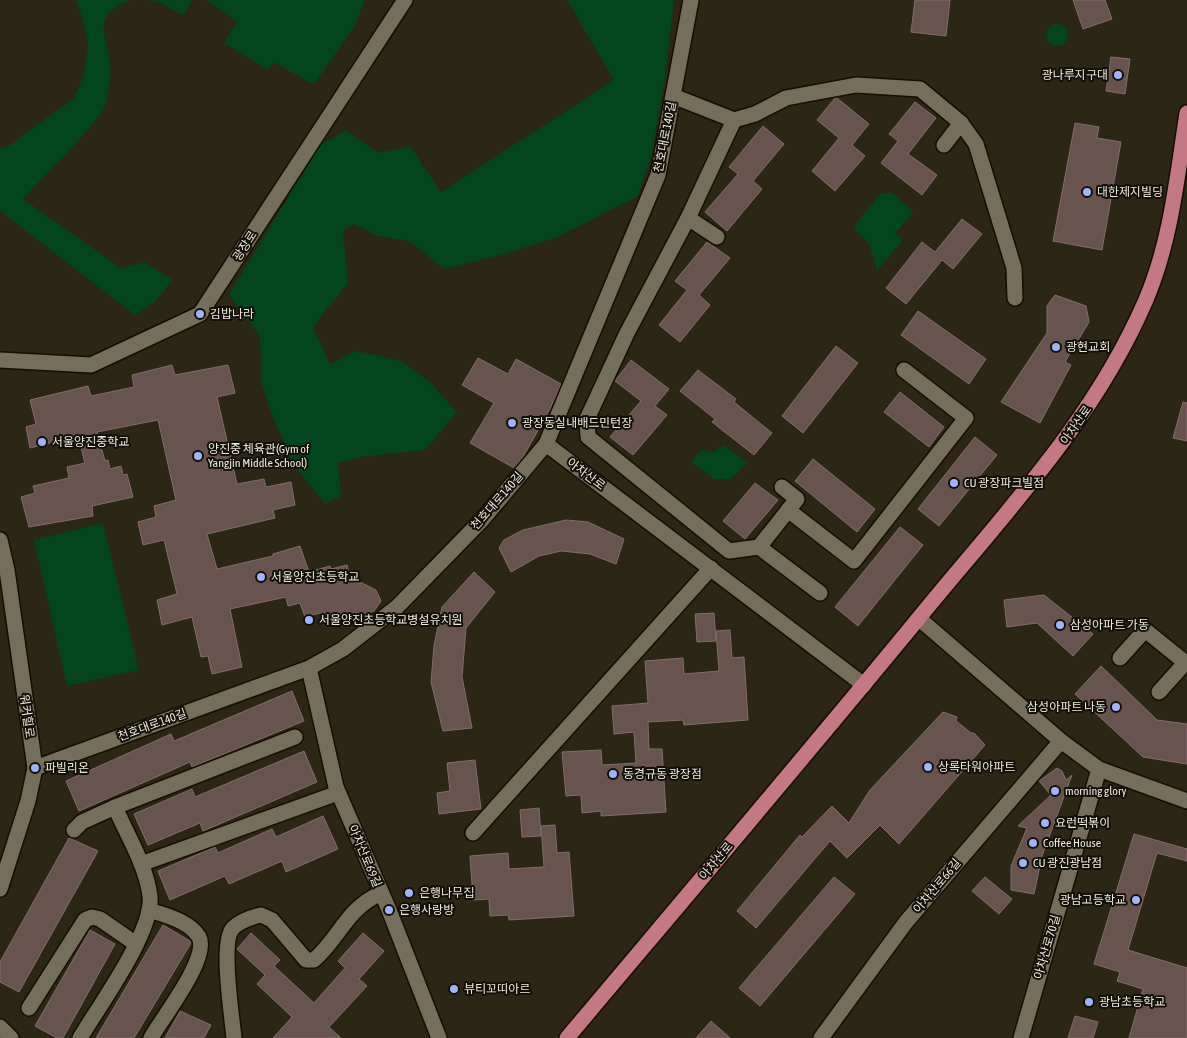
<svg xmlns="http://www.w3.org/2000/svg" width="1187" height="1038" font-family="'Asap Condensed','Noto Sans KR',sans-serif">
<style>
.green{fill:#03451c}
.building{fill:#68534f;stroke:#846d6a}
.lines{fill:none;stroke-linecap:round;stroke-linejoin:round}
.minor-casing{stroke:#150f02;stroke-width:18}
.major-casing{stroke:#150f02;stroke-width:18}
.minor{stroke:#756e5b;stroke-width:15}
.major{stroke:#c47883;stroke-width:15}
.poi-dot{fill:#9fb3fd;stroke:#120f08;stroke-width:2}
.labels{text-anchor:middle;stroke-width:4;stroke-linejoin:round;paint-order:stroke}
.poi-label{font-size:12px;fill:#eeeadf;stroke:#120f08;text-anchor:start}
.street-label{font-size:12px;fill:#eeeadf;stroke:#120f08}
</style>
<rect width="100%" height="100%" fill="#2c2615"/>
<g class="green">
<path d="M76,0H131C91,15 106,33 110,65C112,76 108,93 106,103C103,120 38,182 23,199L121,268L144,262L173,280L156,301L135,315L0,211V148L7,147L74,98L84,75L88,44L83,20Z"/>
<polygon points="149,0 192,0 183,15 158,2"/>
<polygon points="207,0 365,0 355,25 314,85 274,62 268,70 224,43 237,22"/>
<polygon points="567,0 674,0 664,83 652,153 638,196 560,236 505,254 444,269 409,241 377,236 354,224 343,230 348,283 313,327 330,364 355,351 402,361 431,383 457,413 425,450 361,457 338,463 341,496 325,504 296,468 273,418 262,385 260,337 229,294 320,145 346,130 378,153 410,146 441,192 614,80"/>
<circle cx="1057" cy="35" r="11"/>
<polygon points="881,193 892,193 914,212 895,233 903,240 877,271 869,244 853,227"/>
<polygon points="724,445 747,463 731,479 714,479 691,462 701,450 713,452"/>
<polygon points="103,523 139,670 67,686 34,540"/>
</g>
<g class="building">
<polygon points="915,0 950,0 946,36 911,32"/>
<polygon points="1073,0 1105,0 1112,19 1083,29"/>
<polygon points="1111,57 1130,59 1125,94 1106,91"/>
<polygon points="835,98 837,98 869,124 852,145 865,156 835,191 812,171 839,138 817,120"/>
<polygon points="915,102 936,118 908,154 937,175 922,195 881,163 898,141 889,134"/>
<polygon points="1075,123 1099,127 1097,138 1121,142 1102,250 1053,241"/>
<polygon points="763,126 784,144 753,181 762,189 727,231 705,212 738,174 729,167"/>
<polygon points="962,219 982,234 953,269 942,260 906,304 886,288 922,242 935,252"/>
<polygon points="707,242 730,258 699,295 710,305 680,342 659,325 687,290 675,281"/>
<polygon points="1055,295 1086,306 1089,322 1065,362 1071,365 1040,423 1001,402 1047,333 1047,306"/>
<polygon points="918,311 986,359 969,384 901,335"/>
<polygon points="836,346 858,363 803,433 782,416"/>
<polygon points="478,358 508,374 516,359 561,384 550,409 523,457 514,468 470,443 494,403 462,385"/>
<polygon points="631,360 669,389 655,406 667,415 633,455 610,437 641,401 615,381"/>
<polygon points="172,365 175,375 228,365 235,393 217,397 237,484 264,479 266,487 291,482 295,505 273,510 275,518 207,534 217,569 273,556 273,554 300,546 309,572 330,566 331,569 347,565 351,582 362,583 376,590 381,601 374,611 346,621 333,620 320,613 305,617 300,603 288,606 286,597 230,609 242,667 212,674 208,656 201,657 192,617 162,625 157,600 177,594 164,540 143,545 138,522 156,517 154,506 176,500 158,420 97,432 105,461 108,460 110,469 121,466 123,475 127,474 133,497 92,506 93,516 29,527 21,497 35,493 33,486 69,478 67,467 85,463 78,436 30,448 26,427 36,424 30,400 88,386 91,396 134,387 132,375"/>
<polygon points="698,370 736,399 734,402 772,433 754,455 712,422 715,419 680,391"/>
<polygon points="900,392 944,427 929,447 884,412"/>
<polygon points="1183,402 1187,403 1187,441 1173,438"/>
<polygon points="975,437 997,455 939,526 918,509"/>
<polygon points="813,459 875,509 857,532 795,481"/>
<polygon points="755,483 778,500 745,539 723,521"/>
<polygon points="566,520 588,522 624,539 616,564 590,554 561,551 539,556 511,572 499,548 504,540 523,530"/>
<polygon points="900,527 923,545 858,626 835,607"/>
<polygon points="474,572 495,592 466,628 462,677 472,728 443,731 431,682 434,646 442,607"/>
<polygon points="1044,595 1093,634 1073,656 1037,623 1007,627 1004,600"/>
<polygon points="714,613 716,641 697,642 695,614"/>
<polygon points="730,630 732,658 744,657 748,720 684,725 683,720 648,722 649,749 662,749 666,812 601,816 601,811 582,813 581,795 566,796 562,752 601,750 602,765 636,763 634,732 614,734 612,706 648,703 645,661 683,658 684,674 719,671 716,631"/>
<polygon points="1101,666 1157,720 1187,724 1187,764 1143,757 1075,694"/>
<polygon points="292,691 304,721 192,767 190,762 79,811 66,781 171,734 174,741"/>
<polygon points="943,712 957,717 956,721 971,733 974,733 985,745 899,844 880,825 847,858 830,841 756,928 737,911 800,835 802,837 832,806 849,823 870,790"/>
<polygon points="304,751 317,782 203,831 200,823 148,845 134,814 192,789 195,797"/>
<polygon points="475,760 481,809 439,814 437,793 450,791 447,763"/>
<polygon points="1057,768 1062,771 1066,780 1072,775 1042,856 1034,894 1011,890 1011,866 1027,828 1018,826 1051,795 1039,781"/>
<polygon points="539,808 541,836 522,837 520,810"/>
<polygon points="323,816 338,849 286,872 282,861 229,884 225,876 170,900 158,871 215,847 218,853 272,829 276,837"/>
<polygon points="555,825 557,853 569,852 574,916 509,920 508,915 490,916 489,899 473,900 470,856 508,853 509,869 544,867 541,826"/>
<polygon points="1134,834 1187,849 1187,861 1157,853 1128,950 1187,968 1187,1038 1129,1038 1143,989 1117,981 1120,972 1094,964"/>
<polygon points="69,838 98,851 19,992 0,982 0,962"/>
<polygon points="834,877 855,894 760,1006 739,988"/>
<polygon points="985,877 1012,899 999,914 972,891"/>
<polygon points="163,925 190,941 191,943 134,1038 96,1038"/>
<polygon points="90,930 115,944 63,1038 57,1038 35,1026"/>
<polygon points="251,933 280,960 274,966 314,1003 345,968 338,961 363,933 384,951 359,979 367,986 329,1027 341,1038 273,1038 292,1017 257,984 265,975 237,949"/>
<polygon points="180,1011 211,1025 204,1038 165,1038"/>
<polygon points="1075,1016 1098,1022 1093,1038 1068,1038"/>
<polygon points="711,1021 730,1038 696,1038"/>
</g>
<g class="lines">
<g class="minor-casing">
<g id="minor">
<polyline points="673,96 734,120 688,218 627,333 587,419 588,437 729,551 759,547 797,499 782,487"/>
<polyline points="734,120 755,114 786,98 856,85 920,89 961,123 976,144 1014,268 1015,298"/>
<polyline points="944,145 961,123"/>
<polyline points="688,218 717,237"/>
<polyline points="0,360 91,365 200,314 405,0"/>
<polyline points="546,444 864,685"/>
<polyline points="788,510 854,561 966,418 904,370"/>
<polyline points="0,540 7,570 35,768 28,801 0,889"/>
<polyline points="759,547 820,593"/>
<polyline points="917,620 923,622 1061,741 1099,769 1021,1038"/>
<polyline points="1120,658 1145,630 1187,664"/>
<polyline points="309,668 336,787 389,910 439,1038"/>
<polyline points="1159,692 1185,663"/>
<polyline points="35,768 309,668 343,649 397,607 482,520 546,444 658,175 691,0"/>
<polyline points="1099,769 1187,801"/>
<polyline points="74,830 82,822 115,807"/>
<polyline points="473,833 711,568"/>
<polyline points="141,864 338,793"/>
<path d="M149,910C164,915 190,921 199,937C210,958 162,1018 151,1038"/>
<polyline points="29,1008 85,920 92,917 100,919 136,944"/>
<polyline points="0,1027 11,1038"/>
<path d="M80,1038C99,1006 154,931 150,896C146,865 127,835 115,807L295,737"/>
<path d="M234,1038C232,1017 220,941 233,928C240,921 252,917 261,915L272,920L306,960H314C341,936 345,910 381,893"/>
<polyline points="821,1038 906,922 1061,741"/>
</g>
</g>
<g class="major-casing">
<path id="major" d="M567,1038C684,899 802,760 918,619C1001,517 1092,424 1145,302C1171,242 1177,177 1187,113"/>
</g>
<use href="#minor" class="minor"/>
<use href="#major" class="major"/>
</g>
<g class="poi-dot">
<circle cx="1118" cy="75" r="5"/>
<circle cx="1087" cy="192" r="5"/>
<circle cx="200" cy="314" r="5"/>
<circle cx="1056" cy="347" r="5"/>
<circle cx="512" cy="423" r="5"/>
<circle cx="42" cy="442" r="5"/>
<circle cx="198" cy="456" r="5"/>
<circle cx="954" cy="483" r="5"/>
<circle cx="261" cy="577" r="5"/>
<circle cx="309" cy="620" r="5"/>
<circle cx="1060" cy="625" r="5"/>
<circle cx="1116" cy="707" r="5"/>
<circle cx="928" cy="767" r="5"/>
<circle cx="35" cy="768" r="5"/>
<circle cx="613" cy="774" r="5"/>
<circle cx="1055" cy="791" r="5"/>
<circle cx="1045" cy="823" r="5"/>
<circle cx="1033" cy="843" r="5"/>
<circle cx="1023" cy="863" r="5"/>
<circle cx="409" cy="893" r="5"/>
<circle cx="1136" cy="900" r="5"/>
<circle cx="389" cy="910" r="5"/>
<circle cx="454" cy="989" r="5"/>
<circle cx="1089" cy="1002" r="5"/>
</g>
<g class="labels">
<g class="poi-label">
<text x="1108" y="79" text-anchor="end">광나루지구대</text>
<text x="1097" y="196">대한제지빌딩</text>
<text x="210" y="318">김밥나라</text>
<text x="1066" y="351">광현교회</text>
<text x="522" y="427">광장동실내배드민턴장</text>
<text x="52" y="446">서울양진중학교</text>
<text x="208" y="453">양진중 체육관(Gym of<tspan x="208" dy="14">Yangjin Middle School)</tspan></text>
<text x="964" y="487">CU 광장파크빌점</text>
<text x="271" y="581">서울양진초등학교</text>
<text x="319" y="624">서울양진초등학교병설유치원</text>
<text x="1070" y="629">삼성아파트 가동</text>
<text x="1106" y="711" text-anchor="end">삼성아파트 나동</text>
<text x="938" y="771">상록타워아파트</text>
<text x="45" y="772">파빌리온</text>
<text x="623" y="778">동경규동 광장점</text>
<text x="1065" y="795">morning glory</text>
<text x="1055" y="827">요런떡볶이</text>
<text x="1043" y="847">Coffee House</text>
<text x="1033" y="867">CU 광진광남점</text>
<text x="419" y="897">은행나무집</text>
<text x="1126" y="904" text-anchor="end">광남고등학교</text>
<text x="399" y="914">은행사랑방</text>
<text x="464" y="993">뷰티꼬띠아르</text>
<text x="1099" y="1006">광남초등학교</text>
</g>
<g class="street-label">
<text transform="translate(665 137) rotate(-79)" y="4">천호대로140길</text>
<text transform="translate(245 246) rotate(-57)" y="4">광장로</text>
<text transform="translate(1076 425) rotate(-55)" y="4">아차산로</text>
<text transform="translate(586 474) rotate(37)" y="4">아차산로</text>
<text transform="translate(497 501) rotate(-49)" y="4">천호대로140길</text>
<text transform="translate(27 716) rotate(82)" y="4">워커힐로</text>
<text transform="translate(152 725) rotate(-20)" y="4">천호대로140길</text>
<text transform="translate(365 856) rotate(67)" y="4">아차산로69길</text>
<text transform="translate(716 861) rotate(-50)" y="4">아차산로</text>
<text transform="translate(937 886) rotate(-50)" y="4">아차산로66길</text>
<text transform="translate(1047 947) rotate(-74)" y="4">아차산로70길</text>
</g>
</g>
</svg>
